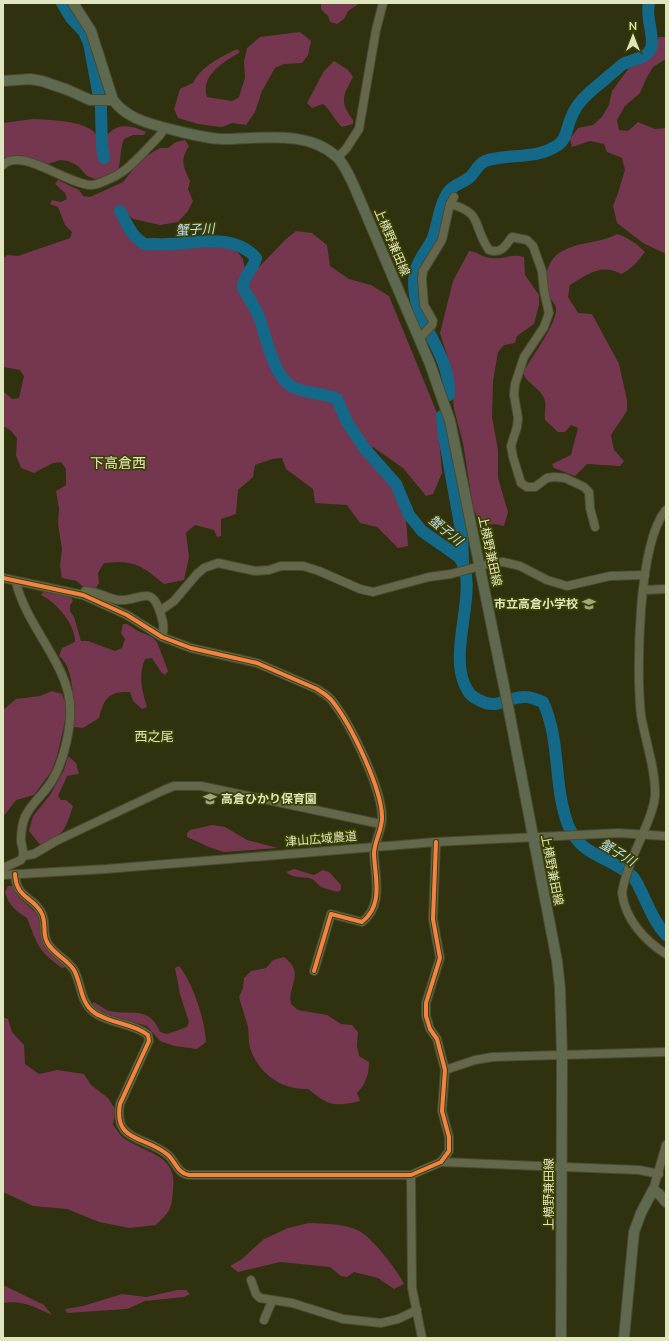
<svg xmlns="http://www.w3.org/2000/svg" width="669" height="1341" font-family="Mulish,'Noto Sans JP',sans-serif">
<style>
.green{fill:#75374f}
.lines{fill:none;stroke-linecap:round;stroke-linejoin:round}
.river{stroke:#146989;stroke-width:12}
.minor-casing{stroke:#484b30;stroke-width:10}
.major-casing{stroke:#484b30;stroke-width:12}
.minor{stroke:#65674a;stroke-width:8}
.major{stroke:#5f694f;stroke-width:10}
.cycleway-casing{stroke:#3c4000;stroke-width:6}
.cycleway{stroke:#f48246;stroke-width:4}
.labels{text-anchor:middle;stroke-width:3.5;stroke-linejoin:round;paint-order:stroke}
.street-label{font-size:12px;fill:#dfe5be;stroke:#3c4000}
.poi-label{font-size:12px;font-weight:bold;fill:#dfe5be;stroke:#3c4000;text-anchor:end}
.water-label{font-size:13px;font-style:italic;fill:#c0deef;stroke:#3c4000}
.neighbourhood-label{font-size:13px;fill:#dfe5be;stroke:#3c4000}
.quarter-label{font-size:14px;fill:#dfe5be;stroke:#3c4000}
</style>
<rect width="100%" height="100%" fill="#2f310f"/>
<g class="green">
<polygon points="321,3 360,3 348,11 344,19 337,24 330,22 328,16 321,9"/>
<path d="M300,32L311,41L308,55L302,63L284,64L275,68L262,91L255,112L246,125L232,123L222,127L198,124L178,118L174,109L180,89L193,83C201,66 221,57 237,49L240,52C224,62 200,75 207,97L232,101L239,97L245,78L244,61L247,48L260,37Z"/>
<polygon points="659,37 666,37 666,59 653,67 646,79 640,93 625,106 617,120 619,130 628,131 638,122 655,129 666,128 666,254 643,243 617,223 613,206 618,193 625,170 622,158 607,152 604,144 590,141 572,147 570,139 578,128 593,125 602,117 609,105 612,91 629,68 644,62 655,53 656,42"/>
<path d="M334,61L348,70L353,77C343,96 339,101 353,120V124L342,127C334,120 331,110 323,104L312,108L307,103L324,71Z"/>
<path d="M33,119C49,120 90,120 98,137C100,144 101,152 103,159L107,158L105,138C116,122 131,125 146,132L144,135H133L124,139C119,150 122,161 117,172L95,179L87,176L78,166L68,161L60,160L48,164L21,155L3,158V123Z"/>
<path d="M185,140L189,146C180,160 183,166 190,181L188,189L193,201L188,211L178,222L160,225L133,219L124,210H118L130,234L143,245L165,248L217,244L235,249L243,259L245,269L258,268L286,239L296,231L312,233L327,245L330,266L349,279L371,285L389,296L437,413L442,473L433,494L426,496L403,468L373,447L363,453C379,473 398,489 405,515C407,525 407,536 408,546L398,548L377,527L360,523L347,505L315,503L313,489L286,469L282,458L272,459L255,465L253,477L238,490L236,514L221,519V536L217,537L214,530L195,525L186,533L189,557L184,580L164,584C141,565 135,560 104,563L98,573L99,583L96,588H84L77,581L62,578L60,566L62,549L58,524L59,509L56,491L66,485V469L61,462L53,463L34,473L21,468L16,455L17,438L10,430L3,426V391L12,399L19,398L24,376L20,370L3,367V258L8,255L18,256L70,238L72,232L65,225L58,207L50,204L52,200L61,202L67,199L65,193L55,184L58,180L79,190L83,196L90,197L123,182L139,162L148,155L160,148H168L176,142Z"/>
<path d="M617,234C628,237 637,244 645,252C638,261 632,269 621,274C601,263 587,275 570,285L568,297L578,313L592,314L619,364L627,400V411L611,435L614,450L624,461L620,466L587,464L575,476L554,468L552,464L571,455L578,428L571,425L565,432H558L545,420C544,413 547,404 544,398C539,387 527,384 523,373C531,358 558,322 556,308C555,303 550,299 548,294C543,280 547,261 559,253C577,241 599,244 617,234Z"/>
<path d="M469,251C477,252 482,257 490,258C504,260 509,253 524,257L525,275L539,295V305L534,324L517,336L515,343L504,345L498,352L493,381L492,417L498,450V478L508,512L504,526L494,524L485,525L478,519L473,507L463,443L454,409L450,365L440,333L453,281Z"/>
<path d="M43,592L70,596L73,601L70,605V611L74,617L81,641H88L115,651L122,648L125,639L121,633L123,624H127L138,631L152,637L157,642L168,671L165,675L161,672L152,658L145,659C138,675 142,691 147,707L142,709L133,701L130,692C108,691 104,699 99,718L83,728L74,727C74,709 75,667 59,656L62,648L75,642C76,625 56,602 41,595Z"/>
<polygon points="52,691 62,694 67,707 64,726 57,756 51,772 34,795 16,800 3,817 3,710 16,699 40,696"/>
<path d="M68,756L76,763L79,774L67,776L58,796L61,800H66L73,806C65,831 64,834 41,846L29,831L33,816L50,795L64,770Z"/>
<polygon points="212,825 225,827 247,840 278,848 224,852 211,848 187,837 187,833 190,830"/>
<path d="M294,869L314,875L323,870L329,872L341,885V890L337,892C332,890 326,889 321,887C318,885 316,882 314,880C305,875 294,880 286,872Z"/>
<path d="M8,886H13L18,896L40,917L41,932L65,963L66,967L62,968C37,950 38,945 27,918C17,912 8,905 5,892Z"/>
<path d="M284,957C306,974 287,985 291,1004L298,1010L327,1015L341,1024L352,1025L358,1032L357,1046L359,1056L369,1062C369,1074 366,1084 357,1093L360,1101C334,1107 329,1106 308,1089C281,1090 259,1074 250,1048C248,1041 249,1034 248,1027C245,1017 242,1007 239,997L243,988L244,978L251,971L266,968L273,960Z"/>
<path d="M179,966C193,983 205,1020 206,1042L197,1049L174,1046L160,1041L147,1026L99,1012L93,1007V1002C99,1004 103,1009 109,1011C132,1016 149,1005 160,1032L167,1034L187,1027L189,1022L180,994L175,968Z"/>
<path d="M3,1017L8,1019L12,1032L24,1045L25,1064L39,1074L57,1070L84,1074L91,1085L108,1098L115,1109L113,1125C117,1129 120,1136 125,1139C148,1154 178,1155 173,1190C171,1211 171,1210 156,1225L130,1228L99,1222L67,1209L33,1206L3,1192Z"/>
<path d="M309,1223C325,1224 346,1223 361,1232C375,1241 397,1270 404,1284L394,1289L378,1278L354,1272L347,1277L341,1276L330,1267L280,1262L238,1272L230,1266L242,1259L264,1239L288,1228Z"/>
<path d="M3,1285L44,1305L52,1315C35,1307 22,1300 3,1303Z"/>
<polygon points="177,1290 186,1290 190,1294 184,1297 145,1301 127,1309 67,1313 65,1309 83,1306 122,1294 146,1297"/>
</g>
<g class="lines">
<g class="river">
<polyline points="62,3 71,18 84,32 89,43 101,108 102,147 104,158"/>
<path d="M120,211C126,222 132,237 143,243C146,245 152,244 155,244C188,247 230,229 256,258C254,268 242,278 243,288C248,297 255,307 259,317C266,336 273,375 291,386C304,394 322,392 337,399L347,422L365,449L396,484L409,515L422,531L459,557C482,587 444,655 468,691C470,695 475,698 479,700C498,711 507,696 526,697C532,697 537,700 543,702C561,741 553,785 568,825C582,858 609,855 633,877C637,881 639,888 642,893C649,908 655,923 666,935"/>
<path d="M449,395C450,346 407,319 415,272C417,261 427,250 432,240C438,225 439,204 449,191C455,184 462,183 469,178C475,173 477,165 485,161C509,153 536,160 558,145C567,139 567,126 571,118C578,98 597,87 611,74C615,71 619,67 623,64C632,59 647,59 651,48C655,36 645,17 649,3"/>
<polyline points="442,416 443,430 462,536 463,561"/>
</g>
<g class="minor-casing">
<g id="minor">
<polyline points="337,158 346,149 359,129 376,30 383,3"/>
<path d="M3,165C20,146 70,186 92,185C97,185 102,182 107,180C123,174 131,165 143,153C151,144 159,138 165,128"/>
<path d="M450,204C484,213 472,226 489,250C502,254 505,246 512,237L527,240L533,246L542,271L544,291L549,313L544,327L524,357L515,384L514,395L518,418L517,427L511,446L513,457L521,483L527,487H535L547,478L554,477L565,478L584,487L589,492L590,508L595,527"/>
<polyline points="419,339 432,325 433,321 424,305 422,279 423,271 442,240 450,204 454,197"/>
<path d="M666,510C638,542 636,672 641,715C645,740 656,770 655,796C654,810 647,823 642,836C634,854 625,874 622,893C625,919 645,941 666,954"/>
<path d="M3,578L83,595L127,615L162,637L191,648L257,663L317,689C323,693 329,696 333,702C351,725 381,787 382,816C383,829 374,841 374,854C375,878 384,905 362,922L331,914L314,971"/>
<path d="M16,582C25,621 58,654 68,692C75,719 64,766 47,788C39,798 30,806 25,817C22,824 21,834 21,841C22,847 24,851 23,856"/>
<polyline points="644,590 666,589"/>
<path d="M83,595L85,591C97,591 106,598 118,600C139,602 151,583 160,612C163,621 165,628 162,637"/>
<polyline points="160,611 174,601 197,574 204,568 218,563 255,571 269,570 281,566 303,566 319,571 360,589 373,592 429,577 451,574 491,563 503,562 520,566 547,580 567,586 610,576 645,575"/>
<polyline points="3,868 21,860 23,856 34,854 56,841 164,790 174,786 201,786 381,824"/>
<path d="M15,874C16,898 32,896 41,912C47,921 42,933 47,942C53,954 67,959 74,970C82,985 80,1003 95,1013C111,1024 133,1023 148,1035L149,1041L120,1104C113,1143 147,1136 168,1155C176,1162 177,1173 189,1175H411L441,1162L449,1151V1137L442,1111L445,1070L437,1039L430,1029L426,1016V1003L440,958L433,919L436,842"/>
<polyline points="3,875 106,869 436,842 618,833 666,836"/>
<polyline points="445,1070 475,1060 493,1057 666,1052"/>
<polyline points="441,1162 639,1170 659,1174"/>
<polyline points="411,1175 412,1288 422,1338"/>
<polyline points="653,1190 666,1145"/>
<polyline points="251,1280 256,1294 260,1298 292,1303 343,1319 381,1323 398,1319 417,1310"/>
<polyline points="264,1320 272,1301"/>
</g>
</g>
<g class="major-casing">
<g id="major">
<path d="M73,3L91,31L113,100C125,116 143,122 162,127C182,132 201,138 222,139C260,139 307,129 337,157C345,165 349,176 354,186L430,364L450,421L508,706L557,961L560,988L562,1056L561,1338"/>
<polyline points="3,81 30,79 42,81 68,90 90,100 113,100"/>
<polyline points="624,1338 634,1232 641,1213 653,1190 659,1194 666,1202"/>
</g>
</g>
<use href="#minor" class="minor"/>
<use href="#major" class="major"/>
<g class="cycleway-casing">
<g id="cycleway">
<path d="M3,578L83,595L127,615L162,637L191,648L257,663L317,689C323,693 329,696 333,702C351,725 381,787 382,816C383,829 374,841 374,854C375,878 384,905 362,922L331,914L314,971"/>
<path d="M15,874C16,898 32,896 41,912C47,921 42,933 47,942C53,954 67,959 74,970C82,985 80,1003 95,1013C111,1024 133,1023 148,1035L149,1041L120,1104C113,1143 147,1136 168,1155C176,1162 177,1173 189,1175H411L441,1162L449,1151V1137L442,1111L445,1070L437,1039L430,1029L426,1016V1003L440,958L433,919L436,842"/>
</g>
</g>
<use href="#cycleway" class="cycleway"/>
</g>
<defs>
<g id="school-bare" transform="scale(1.08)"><path d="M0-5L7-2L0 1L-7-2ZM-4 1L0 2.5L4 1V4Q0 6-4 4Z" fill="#a1a681" stroke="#3c4000" stroke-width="2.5" paint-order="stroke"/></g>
</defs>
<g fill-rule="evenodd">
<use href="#school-bare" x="589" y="604"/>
<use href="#school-bare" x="210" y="799"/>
</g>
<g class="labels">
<g class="street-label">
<text transform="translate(392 242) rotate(67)" y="4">上横野兼田線</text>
<text transform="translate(490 551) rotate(78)" y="4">上横野兼田線</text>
<text transform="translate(321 839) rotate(-5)" y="4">津山広域農道</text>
<text transform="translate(552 870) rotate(79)" y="4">上横野兼田線</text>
<text transform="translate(549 1194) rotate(-90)" y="4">上横野兼田線</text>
</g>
<g class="poi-label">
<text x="578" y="608">市立高倉小学校</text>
<text x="221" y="803" text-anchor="start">高倉ひかり保育園</text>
</g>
<g class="water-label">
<text transform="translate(195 229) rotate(-3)" y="5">蟹子川</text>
<text transform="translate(446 530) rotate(39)" y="5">蟹子川</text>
<text transform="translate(618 852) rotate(31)" y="5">蟹子川</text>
</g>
<g class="neighbourhood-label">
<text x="154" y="741">西之尾</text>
</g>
<g class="quarter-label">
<text x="118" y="468">下高倉西</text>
</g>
</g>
<rect width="669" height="1341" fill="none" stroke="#dfe5be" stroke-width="8"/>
<g transform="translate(633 36)" stroke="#3c4000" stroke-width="3" paint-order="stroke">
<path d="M0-3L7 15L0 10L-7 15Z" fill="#dfe5be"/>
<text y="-6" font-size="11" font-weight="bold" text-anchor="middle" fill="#dfe5be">N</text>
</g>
</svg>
